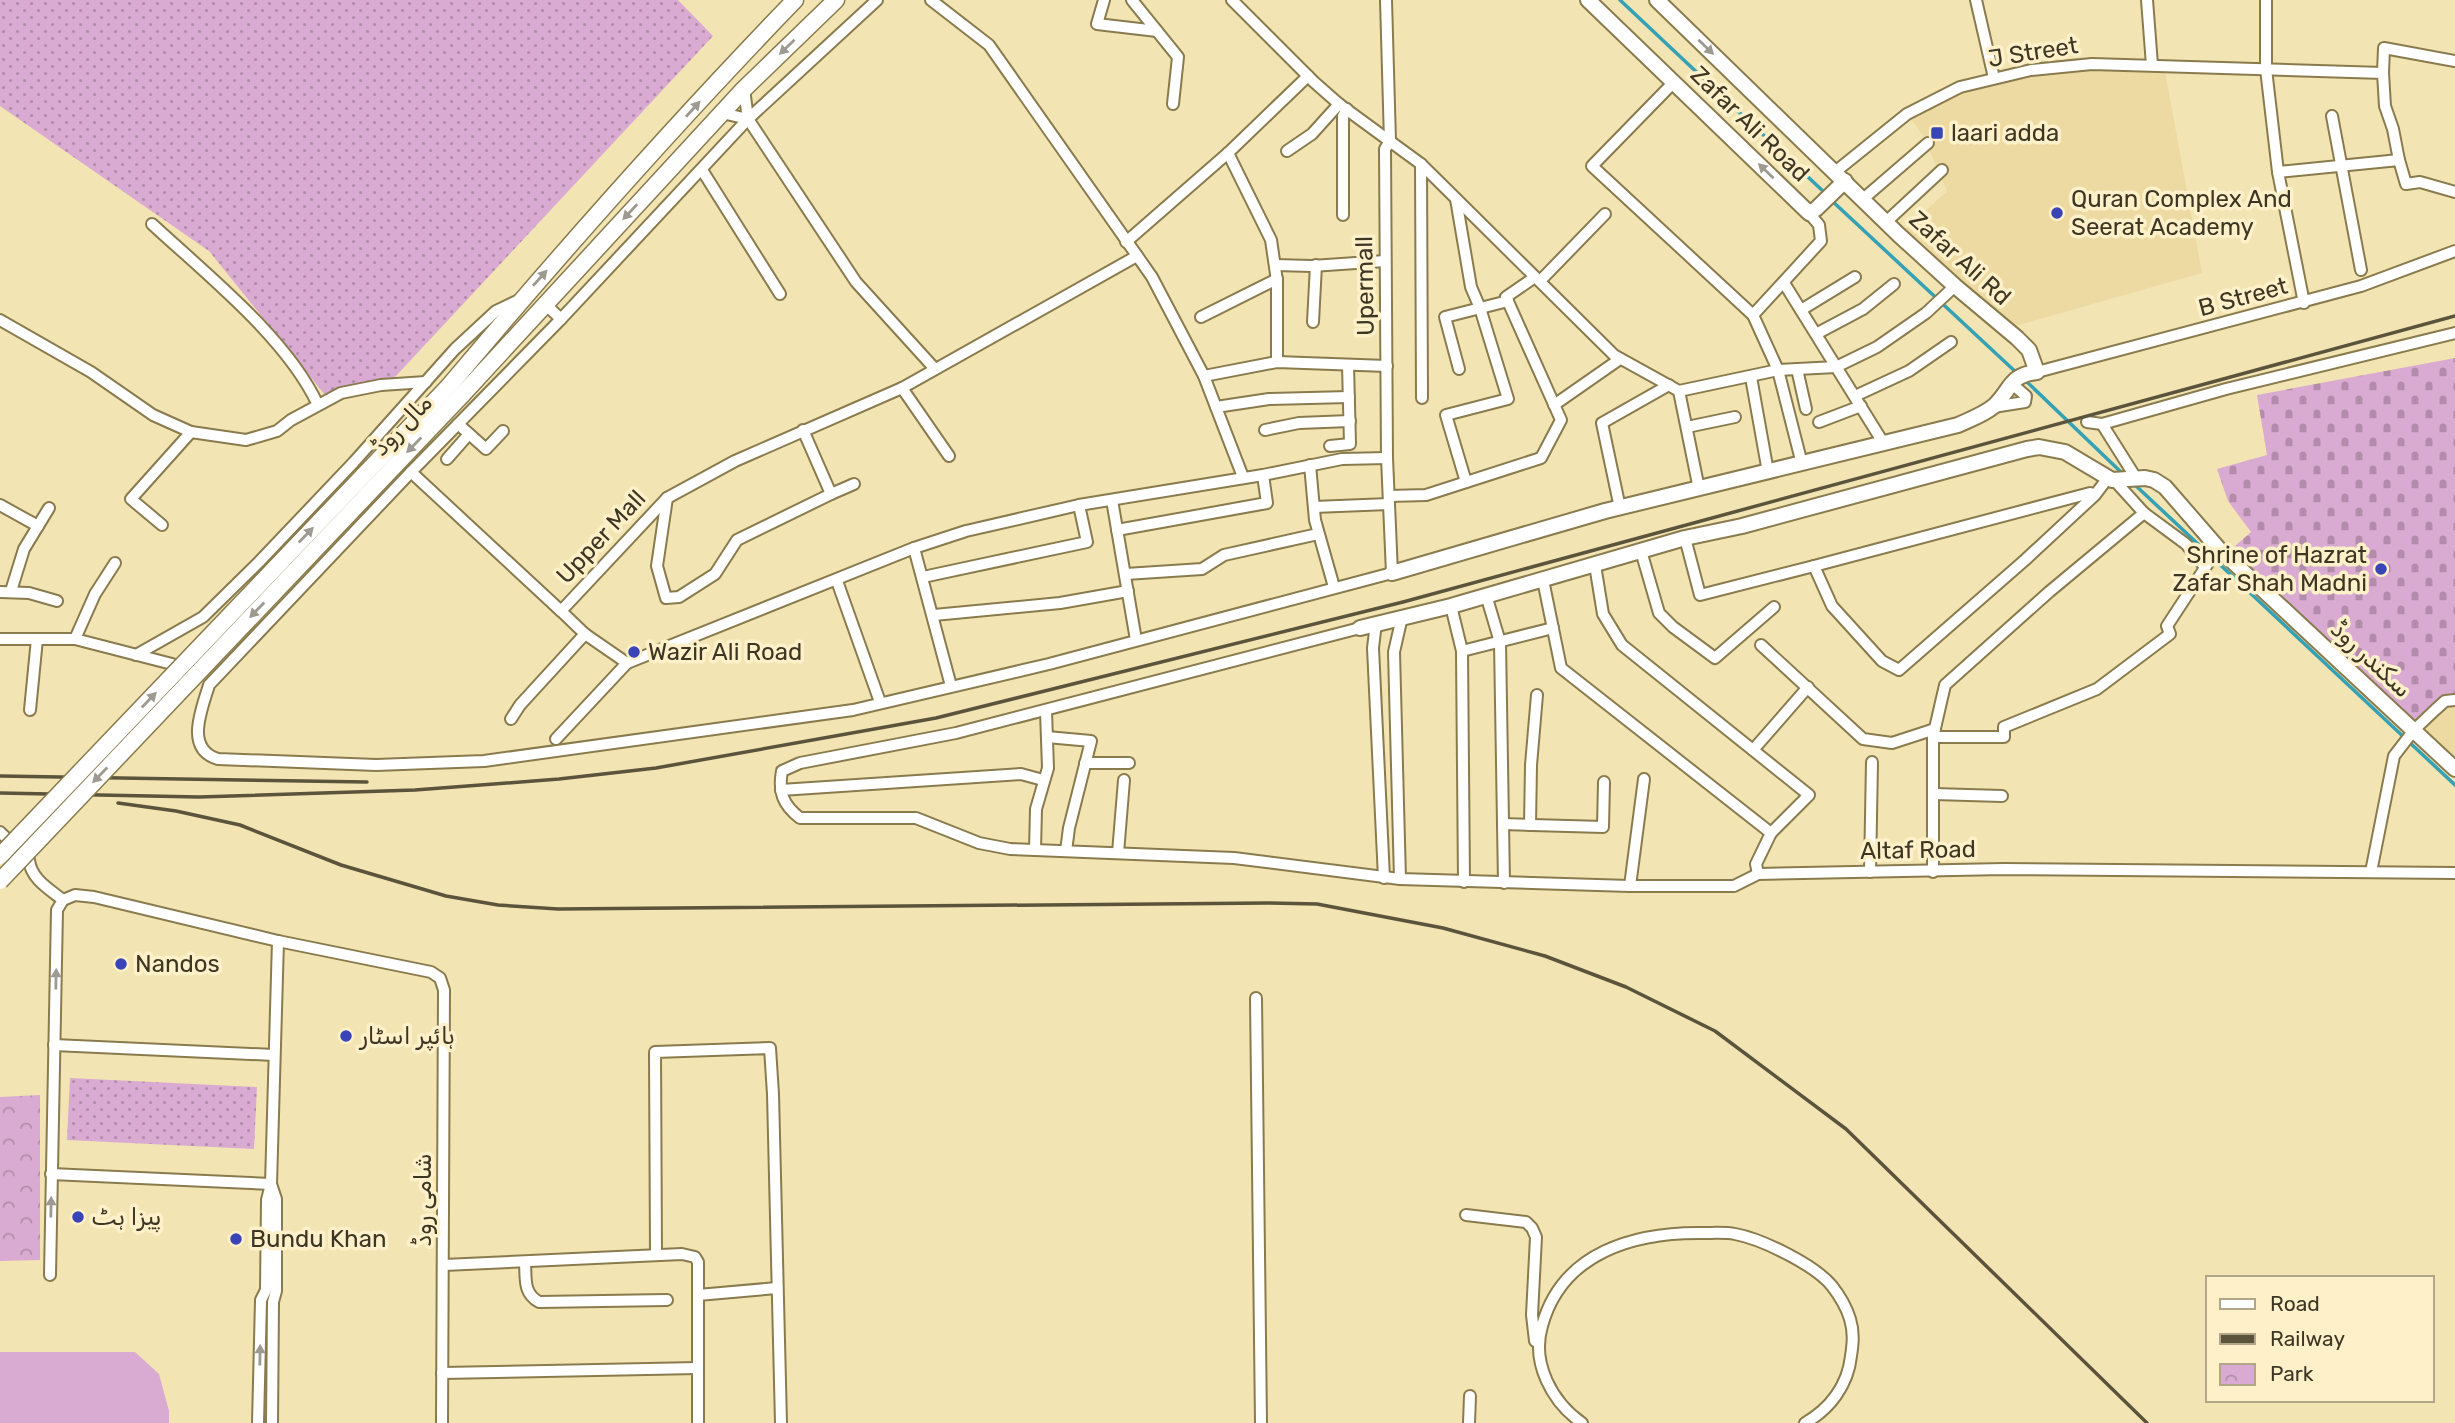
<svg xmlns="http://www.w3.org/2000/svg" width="2455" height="1423" font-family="Rubik,'Noto Sans Arabic',sans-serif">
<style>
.built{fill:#ecdaa2}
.grass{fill:url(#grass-dots)}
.cemetery{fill:url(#cemetery-stones)}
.park{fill:url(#park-crowns)}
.pitch{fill:#daabd2}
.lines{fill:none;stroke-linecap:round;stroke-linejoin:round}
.stream{stroke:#34a1b5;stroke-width:3.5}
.minor-casing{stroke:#897b4d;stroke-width:14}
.tertiary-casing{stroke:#897b4d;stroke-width:18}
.secondary-casing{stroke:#897b4d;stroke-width:19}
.minor{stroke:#fff;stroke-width:10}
.tertiary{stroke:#fff;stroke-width:14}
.secondary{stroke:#fff;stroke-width:16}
.rail{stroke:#5b533b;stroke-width:3.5}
.secondary-bridge-casing{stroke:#897b4d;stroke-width:19;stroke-linecap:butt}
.secondary-bridge{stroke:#fff;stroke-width:16}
.oneway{fill:#9e9a91}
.poi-dot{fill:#3944b7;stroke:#fef1ca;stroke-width:2.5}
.labels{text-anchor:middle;stroke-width:7;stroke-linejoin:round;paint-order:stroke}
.street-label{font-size:24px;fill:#3d3623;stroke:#fef1ca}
.poi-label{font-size:24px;fill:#3d3623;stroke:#fef1ca;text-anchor:start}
</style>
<defs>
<pattern id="grass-dots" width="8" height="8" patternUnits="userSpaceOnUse" patternTransform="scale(1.75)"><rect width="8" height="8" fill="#daabd2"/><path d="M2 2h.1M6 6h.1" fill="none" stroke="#b28caa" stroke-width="1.8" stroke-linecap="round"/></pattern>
<pattern id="cemetery-stones" width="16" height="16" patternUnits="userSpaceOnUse" patternTransform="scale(1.75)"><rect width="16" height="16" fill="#daabd2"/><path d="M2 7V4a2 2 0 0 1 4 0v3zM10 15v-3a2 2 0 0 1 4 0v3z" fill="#b28caa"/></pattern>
<pattern id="park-crowns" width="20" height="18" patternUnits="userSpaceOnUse" patternTransform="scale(1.75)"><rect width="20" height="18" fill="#daabd2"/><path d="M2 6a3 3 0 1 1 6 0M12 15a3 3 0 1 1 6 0" fill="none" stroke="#b28caa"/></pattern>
</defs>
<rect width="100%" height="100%" fill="#f3e4b3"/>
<g class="built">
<polygon points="2164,66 2202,273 2001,330 1899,235 1947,191 1923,135 1907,114 1960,87 2031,70"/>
<polygon points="2455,698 2455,771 2409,728"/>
</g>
<g class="grass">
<polygon points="0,0 678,0 713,36 381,392 325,395 209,251 0,106"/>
<polygon points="70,1078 257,1087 254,1149 67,1140"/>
</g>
<polygon class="cemetery" points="2455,358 2455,698 2409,728 2227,553 2251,532 2228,501 2217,469 2267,455 2257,395"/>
<polygon class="park" points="40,1095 40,1260 0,1261 0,1097"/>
<polygon class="pitch" points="0,1352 135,1352 159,1374 169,1411 169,1423 0,1423"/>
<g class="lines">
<g class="stream">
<polyline points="1620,0 1825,193"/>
<polyline points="1830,199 2019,375"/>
<polyline points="2025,380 2123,474"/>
<polyline points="2134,484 2455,785"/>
</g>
<g class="minor-casing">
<g id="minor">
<polyline points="931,0 989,45 1152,277 1204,376 1243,477"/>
<polyline points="1104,0 1097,24 1157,31"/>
<polyline points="1132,0 1178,57 1173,104"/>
<polyline points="1232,0 1314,82 1339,104 1421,164 1614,355 1679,391 1778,370 1836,367 1877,347 1926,313 1955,286"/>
<polyline points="1976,0 1994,78"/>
<polyline points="2147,0 2152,65"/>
<polyline points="2266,0 2266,69 2278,172 2304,303"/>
<polyline points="2383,73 2384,48 2455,61"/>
<polyline points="1673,83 1592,166 1753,315"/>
<polyline points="744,89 748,119 856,282 935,369"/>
<polyline points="722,113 748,119"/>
<polyline points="2332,116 2361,270"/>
<polyline points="1287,151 1312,134 1339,104"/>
<polyline points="1228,153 1271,240 1277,281 1277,362"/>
<polyline points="1421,164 1422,398"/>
<polyline points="702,170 780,294"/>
<polyline points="1835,172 1907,114 1960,87 2031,70 2092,64 2383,73 2385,106 2393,129 2399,160"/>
<polyline points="2278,172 2399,160 2406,184 2420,182 2455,192"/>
<polyline points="1456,199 1471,287 1480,308 1508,399 1446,415 1466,482"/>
<polyline points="1863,199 1928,143"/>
<polyline points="1343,215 1343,116 1347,109"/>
<polyline points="1886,222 1942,170"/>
<path d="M152,224C207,275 287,338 318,405"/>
<polyline points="1126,242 1228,153 1308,76"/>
<polyline points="1137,256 902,388 735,461 667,498 561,611 585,634 627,663 914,548 966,531 1079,505 1263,475 1342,459 1387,458"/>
<polyline points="1275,265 1312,266 1385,261"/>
<polyline points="1540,281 1605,214"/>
<polyline points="1784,283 1884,444"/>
<path d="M544,303L561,319L411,472L209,685C202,709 184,749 218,759L376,765L484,761L853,710L1049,664L1392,573L1387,458L1385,149L1390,141L1386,0"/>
<polyline points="1801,310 1855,277"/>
<polyline points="1201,317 1277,279"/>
<polyline points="561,319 748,119 877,0"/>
<polyline points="0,320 91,372 153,415 191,432 246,440 277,431 291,420 341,393 381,385 426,382"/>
<polyline points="1313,322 1316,265"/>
<polyline points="1816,334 1863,309 1894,284"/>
<polyline points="1459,369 1445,317 1508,301"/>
<polyline points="1797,369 1806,409"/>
<polyline points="2037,372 2361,286 2455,251"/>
<polyline points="1204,376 1277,362 1387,366"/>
<polyline points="1751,377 1768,472"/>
<polyline points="902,388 949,456"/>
<polyline points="1679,391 1699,489"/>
<polyline points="1855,396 1909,371 1951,342"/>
<polyline points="1554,405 1620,359"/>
<polyline points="1216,407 1269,399 1349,397"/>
<polyline points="1993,407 2025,402 2026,396 2011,383"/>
<polyline points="1819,422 1861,406"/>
<polyline points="2087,422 2102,424 2226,389 2455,333"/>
<polyline points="458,424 486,449 503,431"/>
<polyline points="2102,424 2136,478"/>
<polyline points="1687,427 1735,417"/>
<polyline points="1265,430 1299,423 1350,421"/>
<polyline points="1330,446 1350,444 1348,365"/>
<polyline points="447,459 469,434"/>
<polyline points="1802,464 1778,370 1753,315 1821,241 1819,225 1809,213"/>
<polyline points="1310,465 1315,520 1334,587"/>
<polyline points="411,472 561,611"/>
<polyline points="2115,481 2144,513 2186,544 2205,567"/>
<polyline points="831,494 854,484"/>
<polyline points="2095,495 2090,493 1814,566 1832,606 1882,661 1899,670 2025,560 2095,495 2107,479"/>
<polyline points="1389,496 1426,495 1541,458 1561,420 1506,297 1535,277"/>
<polyline points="667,498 657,566 666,598 679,597 715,574 737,540 831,494 803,430"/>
<polyline points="1112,500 1136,640"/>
<polyline points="0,505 38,526"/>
<polyline points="1314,507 1389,504"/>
<polyline points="1620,508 1602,423 1669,385"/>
<polyline points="162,525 131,499 191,432"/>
<polyline points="1117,530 1267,503 1263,475"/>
<polyline points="1685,538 1700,595 1814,566"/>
<polyline points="914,548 951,686"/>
<polyline points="1641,551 1659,613 1673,627 1715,658 1774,607"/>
<polyline points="1595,565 1603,614 1622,645 1809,795 1771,833"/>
<polyline points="1126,574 1202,569 1224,555 1318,534"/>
<polyline points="923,577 1087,542 1079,505"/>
<polyline points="1543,580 1561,668 1771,833 1756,864 1758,874"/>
<polyline points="837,581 880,702"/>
<polyline points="11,591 24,549 49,508"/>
<polyline points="0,592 29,593 57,601"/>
<polyline points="1486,595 1500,642 1504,883"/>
<polyline points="1451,606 1462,651 1464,882"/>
<polyline points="934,615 1060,603 1128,591"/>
<polyline points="1376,623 1373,648 1384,878"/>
<path d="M1360,628L956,733L800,763L782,771C778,792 783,805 800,818H916L979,843L1010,849L1234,858L1400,879L1630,886H1734L1758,874L2004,869L2455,873"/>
<polyline points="0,639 75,639 172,664 182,670"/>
<polyline points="75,639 95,594 115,563"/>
<polyline points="1761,645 1863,739 1892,743 1935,729"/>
<polyline points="1462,651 1553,628"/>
<polyline points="136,655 203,617 259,562 354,462 455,349 496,311 519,300"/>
<polyline points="30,710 37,639"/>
<polyline points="511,719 520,705 585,634"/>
<polyline points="1047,737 1091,741 1069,828 1066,851"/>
<polyline points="1933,737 1945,685 2049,592 2144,513"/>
<polyline points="556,739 627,663"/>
<polyline points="1753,750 1808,687"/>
<polyline points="1085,763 1129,763"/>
<polyline points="781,790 1021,774 1043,780"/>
<polyline points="1934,794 2002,796"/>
<polyline points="1503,824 1603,827 1604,782"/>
<polyline points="1530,825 1531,765 1537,695"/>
<path d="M0,832L29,860C31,879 49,889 63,900L75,895L94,897L278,941L431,972L440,978L444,990L442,1423"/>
<polyline points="1035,850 1036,809 1048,768 1046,711"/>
<polyline points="1118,853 1124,780"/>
<polyline points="1870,872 1872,762"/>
<polyline points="1933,872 1933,737 2004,737 2004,727 2097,689 2170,634 2167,626 2218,548"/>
<polyline points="2371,872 2394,756 2414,730 2435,710 2445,701 2455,700"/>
<polyline points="1400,879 1394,652 1402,617"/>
<polyline points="1630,886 1644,779"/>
<polyline points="1256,998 1261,1423"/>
<polyline points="54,1045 274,1055"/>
<polyline points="51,1174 271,1184"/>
<polyline points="271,1184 276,1199 276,1291 273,1302 272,1423"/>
<polyline points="1466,1215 1526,1222 1532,1228 1536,1237 1532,1315 1535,1341"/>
<polyline points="656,1255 655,1052 770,1048 773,1094 781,1423"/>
<path d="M525,1262C526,1279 523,1293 539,1302L667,1300"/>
<polyline points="444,1265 682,1254 695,1257 698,1262 698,1295 777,1288"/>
<polyline points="50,1275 57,910 63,900"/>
<polyline points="442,1373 698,1368"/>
<polyline points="258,1423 261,1300 266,1290 267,1200 271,1184 278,941"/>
<polyline points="698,1423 698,1295"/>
<polyline points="1469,1423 1470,1396"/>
<path d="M1582,1423C1552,1402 1531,1363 1542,1326C1562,1252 1635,1232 1703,1233C1713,1233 1725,1232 1735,1234C1762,1239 1815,1265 1832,1286C1839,1295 1847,1309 1850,1319C1854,1332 1853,1343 1851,1356C1848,1385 1830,1409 1805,1423"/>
</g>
</g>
<g class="tertiary-casing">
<g id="tertiary">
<polyline points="1588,0 1809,213 1816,209 1845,181"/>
<path d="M1392,573L1605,511L1958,425C1971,419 1983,415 1994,406C2011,390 2009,375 2037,372L2029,350L2017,338L1955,286L1899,235L1657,0"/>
<polyline points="1360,628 1451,606 1685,538 1742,526 2027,449 2039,447 2065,452 2112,480 2145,478 2154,480 2165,487 2218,548 2455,769"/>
</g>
</g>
<g class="secondary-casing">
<g id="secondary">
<path d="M449,386C560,254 675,124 795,0"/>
<polyline points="461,396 744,89 836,0"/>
</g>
</g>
<use href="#minor" class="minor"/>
<use href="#tertiary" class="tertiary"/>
<use href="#secondary" class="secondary"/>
<g class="rail">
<polyline points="0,776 367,782"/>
<polyline points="0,793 199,797 415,790 559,779 656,768 936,718 1403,602 2455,316"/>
<polyline points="118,803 176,811 240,825 341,865 446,896 498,905 558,909 1268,903 1317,904 1443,928 1545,956 1626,987 1715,1031 1846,1129 2147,1423"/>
</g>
<g class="secondary-bridge-casing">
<g id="secondary-bridge">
<polyline points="0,856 449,386"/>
<polyline points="0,881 461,396"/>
</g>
</g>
<use href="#secondary-bridge" class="secondary-bridge"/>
</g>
<defs><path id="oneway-solid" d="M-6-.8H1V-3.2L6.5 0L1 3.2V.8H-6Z" transform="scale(1.75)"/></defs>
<g class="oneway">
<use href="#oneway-solid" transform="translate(787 47) rotate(136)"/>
<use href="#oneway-solid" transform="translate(1706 47) rotate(44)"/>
<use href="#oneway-solid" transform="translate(693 109) rotate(-48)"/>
<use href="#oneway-solid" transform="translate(1766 171) rotate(-136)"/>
<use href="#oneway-solid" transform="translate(630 212) rotate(133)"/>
<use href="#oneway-solid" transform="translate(540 278) rotate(-48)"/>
<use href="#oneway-solid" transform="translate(414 445) rotate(134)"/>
<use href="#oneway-solid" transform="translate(306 535) rotate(-46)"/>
<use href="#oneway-solid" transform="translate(257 610) rotate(134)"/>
<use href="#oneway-solid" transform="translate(149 700) rotate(-46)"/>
<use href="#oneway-solid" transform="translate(100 775) rotate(134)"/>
<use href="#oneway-solid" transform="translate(56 979) rotate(-89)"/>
<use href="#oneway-solid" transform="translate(51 1207) rotate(-89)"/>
<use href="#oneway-solid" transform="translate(260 1355) rotate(-89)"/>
</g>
<g class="poi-dot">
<rect x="1930" y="126" width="14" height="14" rx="3.5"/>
<circle cx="2057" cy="213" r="7"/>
<circle cx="2381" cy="569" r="7"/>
<circle cx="634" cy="652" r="7"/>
<circle cx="121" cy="964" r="7"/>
<circle cx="346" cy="1036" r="7"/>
<circle cx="78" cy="1217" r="7"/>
<circle cx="236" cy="1239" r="7"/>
</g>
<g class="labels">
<g class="street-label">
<text transform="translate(2033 52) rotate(-9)" y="8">J Street</text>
<text transform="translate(1750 124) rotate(44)" y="8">Zafar Ali Road</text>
<text transform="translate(1960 258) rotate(42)" y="8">Zafar Ali Rd</text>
<text transform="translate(1365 286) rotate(-91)" y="8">Upermall</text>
<text transform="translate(2243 297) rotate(-15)" y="8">B Street</text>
<text transform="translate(402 425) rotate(-46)" y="8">مال روڈ</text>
<text transform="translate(601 537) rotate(-47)" y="8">Upper Mall</text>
<text transform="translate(2371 659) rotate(43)" y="8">سکندر روڈ</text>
<text transform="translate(1918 850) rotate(-1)" y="8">Altaf Road</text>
<text transform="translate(423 1200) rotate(-90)" y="8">شامی روڈ</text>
</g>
<g class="poi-label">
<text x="1951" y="141">laari adda</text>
<text x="2071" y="207">Quran Complex And<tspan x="2071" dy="28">Seerat Academy</tspan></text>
<text x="2367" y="563" text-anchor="end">Shrine of Hazrat<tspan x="2367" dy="28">Zafar Shah Madni</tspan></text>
<text x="648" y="660">Wazir Ali Road</text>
<text x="135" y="972">Nandos</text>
<text x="360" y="1044">ہائپر اسٹار</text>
<text x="92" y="1225">پیزا ہٹ</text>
<text x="250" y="1247">Bundu Khan</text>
</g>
</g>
<rect x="2206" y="1276" width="228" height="126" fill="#fef1ca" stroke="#b1a687" stroke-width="2"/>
<rect x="2220" y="1299" width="35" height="10" fill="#ffffff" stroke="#b1a687" stroke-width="2"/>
<text x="2270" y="1311" font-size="21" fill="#3d3623">Road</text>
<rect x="2220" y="1334" width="35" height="10" fill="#5b533b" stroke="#b1a687" stroke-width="2"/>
<text x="2270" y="1346" font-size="21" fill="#3d3623">Railway</text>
<rect x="2220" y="1364" width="35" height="21" fill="url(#park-crowns)" stroke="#b1a687" stroke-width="2"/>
<text x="2270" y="1381" font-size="21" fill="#3d3623">Park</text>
</svg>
